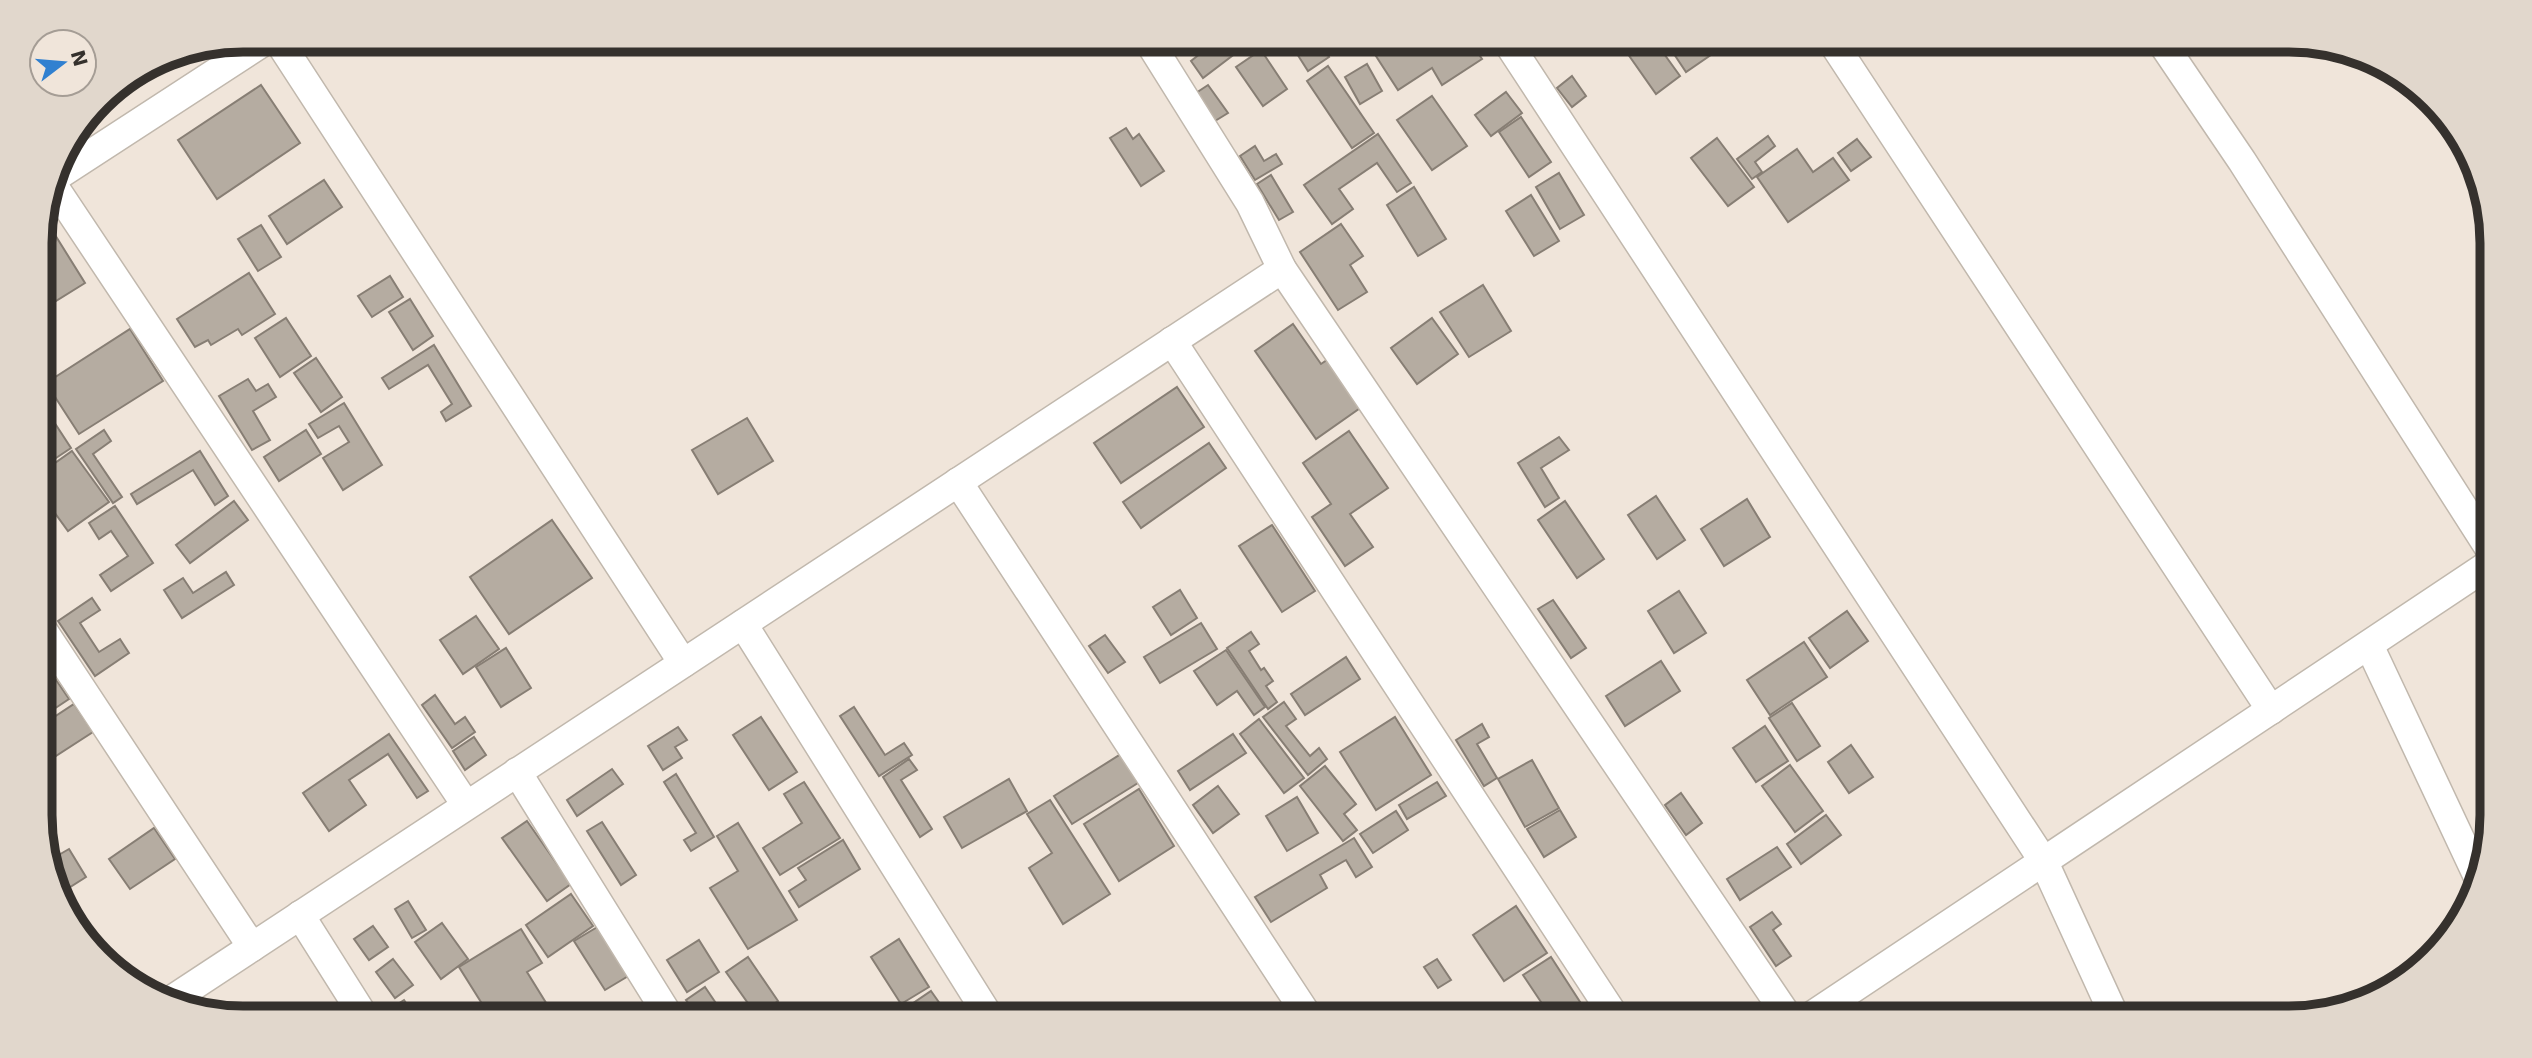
<svg xmlns="http://www.w3.org/2000/svg" width="2532" height="1058" font-family="'DejaVu Sans',sans-serif">
<style>
.building{fill:#b5aca1;stroke:#877e74;stroke-width:2}
.lines{fill:none;stroke-linecap:round;stroke-linejoin:round}
.minor-casing{stroke:#c1b8ad;stroke-width:31}
.minor{stroke:#fff;stroke-width:28}
.rim{fill:none;stroke:#35312d;stroke-width:9}
</style>
<rect width="100%" height="100%" fill="#f0e5da"/>
<g class="building">
<polygon points="1213,40 1253,40 1203,78 1191,61 1215,42"/>
<polygon points="1270,40 1318,40 1329,57 1308,71 1292,46 1279,54"/>
<polygon points="1393,40 1469,40 1482,59 1442,85 1432,68 1398,90 1374,53"/>
<polygon points="1634,40 1654,40 1680,76 1656,94 1623,47"/>
<polygon points="1680,40 1721,40 1724,46 1686,72 1670,48"/>
<polygon points="1261,50 1287,89 1263,106 1236,67"/>
<polygon points="1367,64 1382,91 1360,104 1345,77"/>
<polygon points="1328,66 1374,133 1352,148 1307,81"/>
<polygon points="1572,76 1586,96 1572,107 1557,88"/>
<polygon points="261,85 300,143 217,199 178,140"/>
<polygon points="1208,85 1228,113 1215,121 1196,93"/>
<polygon points="1506,92 1522,113 1491,136 1475,115"/>
<polygon points="1432,96 1467,146 1432,170 1397,120"/>
<polygon points="1521,117 1551,162 1529,177 1499,132"/>
<polygon points="1126,128 1133,139 1139,134 1164,171 1141,186 1110,138"/>
<polygon points="1378,134 1411,183 1397,192 1377,163 1339,189 1353,209 1332,224 1304,185"/>
<polygon points="1768,136 1775,146 1755,162 1762,172 1752,179 1737,159"/>
<polygon points="1717,138 1754,187 1728,206 1691,158"/>
<polygon points="1857,139 1871,157 1851,171 1838,153"/>
<polygon points="1255,146 1264,161 1276,154 1282,164 1255,180 1240,156"/>
<polygon points="1797,149 1813,172 1833,158 1849,180 1788,222 1757,177"/>
<polygon points="1559,173 1584,215 1560,229 1536,187"/>
<polygon points="1271,175 1293,212 1279,220 1257,184"/>
<polygon points="324,180 342,207 287,244 269,216"/>
<polygon points="1414,187 1446,239 1418,256 1387,205"/>
<polygon points="1531,195 1559,241 1534,256 1506,211"/>
<polygon points="1341,224 1363,256 1350,265 1367,292 1338,310 1300,252"/>
<polygon points="261,225 281,257 258,271 238,239"/>
<polygon points="52,230 85,283 51,304 41,287 41,237"/>
<polygon points="249,273 275,314 242,335 238,329 211,345 208,340 195,347 177,319"/>
<polygon points="390,276 403,297 372,317 358,296"/>
<polygon points="1483,285 1511,331 1469,357 1440,312"/>
<polygon points="410,299 433,336 413,350 389,312"/>
<polygon points="286,318 311,356 280,377 255,338"/>
<polygon points="1432,318 1458,354 1417,384 1391,348"/>
<polygon points="1293,324 1321,364 1330,358 1363,406 1316,439 1255,351"/>
<polygon points="130,329 163,381 79,434 46,383"/>
<polygon points="434,345 471,406 446,421 441,412 452,404 428,365 389,389 382,378"/>
<polygon points="316,358 342,397 321,412 294,373"/>
<polygon points="248,379 256,391 268,384 276,397 253,411 270,440 252,450 219,396"/>
<polygon points="1177,387 1204,427 1121,483 1094,443"/>
<polygon points="41,402 71,448 41,468 41,450 53,442 41,425"/>
<polygon points="344,403 382,465 343,490 323,458 349,442 339,426 318,438 309,424"/>
<polygon points="747,418 773,461 718,494 692,450"/>
<polygon points="104,430 111,441 93,454 122,497 113,503 76,449"/>
<polygon points="306,430 321,454 279,481 264,457"/>
<polygon points="1349,431 1388,488 1350,514 1373,547 1345,566 1312,517 1331,504 1303,463"/>
<polygon points="1559,437 1569,450 1541,468 1559,498 1545,507 1518,463"/>
<polygon points="1209,443 1226,468 1141,528 1123,502"/>
<polygon points="72,451 109,502 68,531 41,494 41,473"/>
<polygon points="200,451 228,496 215,505 193,470 137,504 131,494"/>
<polygon points="1656,496 1685,540 1657,559 1628,515"/>
<polygon points="1747,499 1770,537 1724,566 1701,529"/>
<polygon points="234,501 248,520 190,563 176,545"/>
<polygon points="1565,501 1604,559 1577,578 1538,520"/>
<polygon points="115,506 153,563 111,591 100,575 128,556 111,531 99,539 89,523"/>
<polygon points="552,520 592,578 509,634 470,577"/>
<polygon points="1272,525 1315,591 1282,612 1239,546"/>
<polygon points="226,572 234,585 182,618 164,590 183,578 193,593"/>
<polygon points="1180,590 1197,618 1171,635 1153,607"/>
<polygon points="1679,591 1706,633 1674,653 1648,611"/>
<polygon points="92,598 100,610 80,623 99,652 120,639 129,653 95,676 58,621"/>
<polygon points="1553,600 1586,648 1571,658 1538,609"/>
<polygon points="1847,611 1868,641 1830,668 1809,638"/>
<polygon points="476,616 499,649 463,674 440,640"/>
<polygon points="1201,623 1217,649 1160,683 1144,657"/>
<polygon points="1251,632 1259,644 1249,651 1261,670 1264,668 1273,681 1266,686 1277,702 1268,709 1227,648"/>
<polygon points="1105,635 1125,662 1108,673 1089,646"/>
<polygon points="1804,642 1827,677 1770,715 1747,680"/>
<polygon points="506,648 531,688 501,707 476,667"/>
<polygon points="1226,650 1265,707 1254,715 1237,691 1217,705 1194,671"/>
<polygon points="1346,657 1360,679 1305,715 1291,694"/>
<polygon points="1661,661 1680,691 1625,726 1606,696"/>
<polygon points="52,674 69,699 42,717 42,681"/>
<polygon points="435,695 455,724 465,717 475,732 452,748 422,705"/>
<polygon points="1284,702 1296,719 1286,726 1310,756 1319,748 1327,759 1308,775 1263,717"/>
<polygon points="1792,703 1820,746 1797,761 1769,718"/>
<polygon points="74,704 93,732 42,765 42,725"/>
<polygon points="854,707 885,755 904,743 912,755 879,776 840,716"/>
<polygon points="761,717 797,772 769,790 733,735"/>
<polygon points="1395,717 1431,775 1376,810 1340,752"/>
<polygon points="1259,719 1304,778 1284,793 1240,734"/>
<polygon points="1482,724 1489,737 1477,744 1497,778 1484,786 1456,740"/>
<polygon points="1765,726 1788,761 1756,782 1733,748"/>
<polygon points="678,727 687,740 675,747 682,758 663,770 648,746"/>
<polygon points="389,734 428,791 417,798 388,754 349,780 366,805 329,831 303,793"/>
<polygon points="1233,734 1246,753 1190,790 1178,771"/>
<polygon points="474,737 486,755 465,770 453,751"/>
<polygon points="1851,745 1873,777 1849,793 1828,762"/>
<polygon points="1121,754 1138,783 1072,824 1054,796"/>
<polygon points="909,759 917,770 901,780 932,829 920,837 883,777"/>
<polygon points="1532,760 1559,808 1525,827 1498,779"/>
<polygon points="1790,765 1823,811 1795,832 1762,786"/>
<polygon points="1325,766 1356,804 1344,814 1357,830 1343,841 1300,786"/>
<polygon points="612,769 623,784 577,816 567,800"/>
<polygon points="676,774 714,837 691,851 684,840 696,833 664,782"/>
<polygon points="1009,779 1027,811 962,848 944,817"/>
<polygon points="804,782 840,838 780,875 763,848 802,823 784,794"/>
<polygon points="1437,782 1446,796 1407,819 1399,805"/>
<polygon points="1218,786 1239,814 1213,833 1193,805"/>
<polygon points="1139,789 1174,846 1119,881 1084,824"/>
<polygon points="1681,793 1702,823 1686,835 1665,805"/>
<polygon points="1297,797 1318,833 1287,851 1266,816"/>
<polygon points="1050,800 1110,894 1063,924 1029,868 1052,853 1027,814"/>
<polygon points="1560,810 1576,837 1544,857 1527,829"/>
<polygon points="1396,811 1408,830 1373,853 1360,834"/>
<polygon points="1826,815 1841,835 1801,864 1787,844"/>
<polygon points="527,821 571,884 547,901 502,838"/>
<polygon points="602,822 636,875 621,885 587,831"/>
<polygon points="738,823 797,920 748,949 710,888 738,871 717,836"/>
<polygon points="154,828 175,859 130,889 109,859"/>
<polygon points="1354,838 1372,867 1356,877 1346,860 1320,875 1327,888 1271,922 1255,897"/>
<polygon points="843,840 860,869 799,907 789,891 806,880 798,868"/>
<polygon points="1777,847 1791,867 1740,900 1727,879"/>
<polygon points="69,849 86,877 67,889 50,860"/>
<polygon points="571,894 593,926 548,957 526,925"/>
<polygon points="408,901 426,930 412,938 395,909"/>
<polygon points="1516,906 1547,953 1504,981 1473,935"/>
<polygon points="1772,912 1781,924 1773,930 1791,956 1776,966 1750,927"/>
<polygon points="442,923 468,959 441,979 415,942"/>
<polygon points="373,926 388,947 369,960 354,939"/>
<polygon points="599,926 630,975 605,990 574,941"/>
<polygon points="521,929 542,963 527,972 548,1006 530,1018 491,1018 459,967"/>
<polygon points="899,939 929,987 901,1004 871,957"/>
<polygon points="699,940 719,972 687,992 667,960"/>
<polygon points="748,957 778,1001 757,1016 726,972"/>
<polygon points="1551,957 1582,1005 1564,1017 1551,1017 1523,975"/>
<polygon points="393,959 413,985 395,998 376,972"/>
<polygon points="1437,959 1451,980 1438,988 1424,967"/>
<polygon points="705,987 726,1018 699,1018 686,1000"/>
<polygon points="931,991 950,1018 904,1018 900,1012"/>
<polygon points="404,1000 416,1018 384,1018 382,1014"/>
<polygon points="330,1004 338,1018 307,1018"/>
</g>
<g class="lines">
<g class="minor-casing">
<g id="minor">
<polyline points="278,40 683,663"/>
<polyline points="1148,40 1250,203 1282,269 1788,1017"/>
<polyline points="1506,40 2044,862 2115,1017"/>
<polyline points="1831,40 2271,710"/>
<polyline points="2160,40 2242,161 2491,551"/>
<polyline points="54,178 266,40"/>
<polyline points="53,185 466,805"/>
<polyline points="1172,341 1615,1017"/>
<polyline points="958,482 1309,1018"/>
<polyline points="743,624 990,1018"/>
<polyline points="42,629 252,947"/>
<polyline points="2369,645 2479,879"/>
<polyline points="517,772 670,1018"/>
<polyline points="300,915 365,1018"/>
<polyline points="167,1003 1282,269"/>
<polyline points="1810,1017 2491,563"/>
</g>
</g>
<use href="#minor" class="minor"/>
</g>
<path d="M0 0H2532V1058H0ZM243 52H2289A191 191 0 0 1 2480 243V815A191 191 0 0 1 2289 1006H243A191 191 0 0 1 52 815V243A191 191 0 0 1 243 52Z" fill="#e1d7cc" fill-rule="evenodd"/>
<path class="rim" d="M243 52H2289A191 191 0 0 1 2480 243V815A191 191 0 0 1 2289 1006H243A191 191 0 0 1 52 815V243A191 191 0 0 1 243 52Z"/>
<g transform="translate(63 63) rotate(74)"><circle r="33" fill="#f0e5da" stroke="#a59d95" stroke-width="2"/>
<path d="M0-5L12 26L0 18L-12 26Z" fill="#3080d0"/>
<text y="-10" font-size="19" font-weight="bold" text-anchor="middle" fill="#35312d">N</text>
</g>
</svg>
